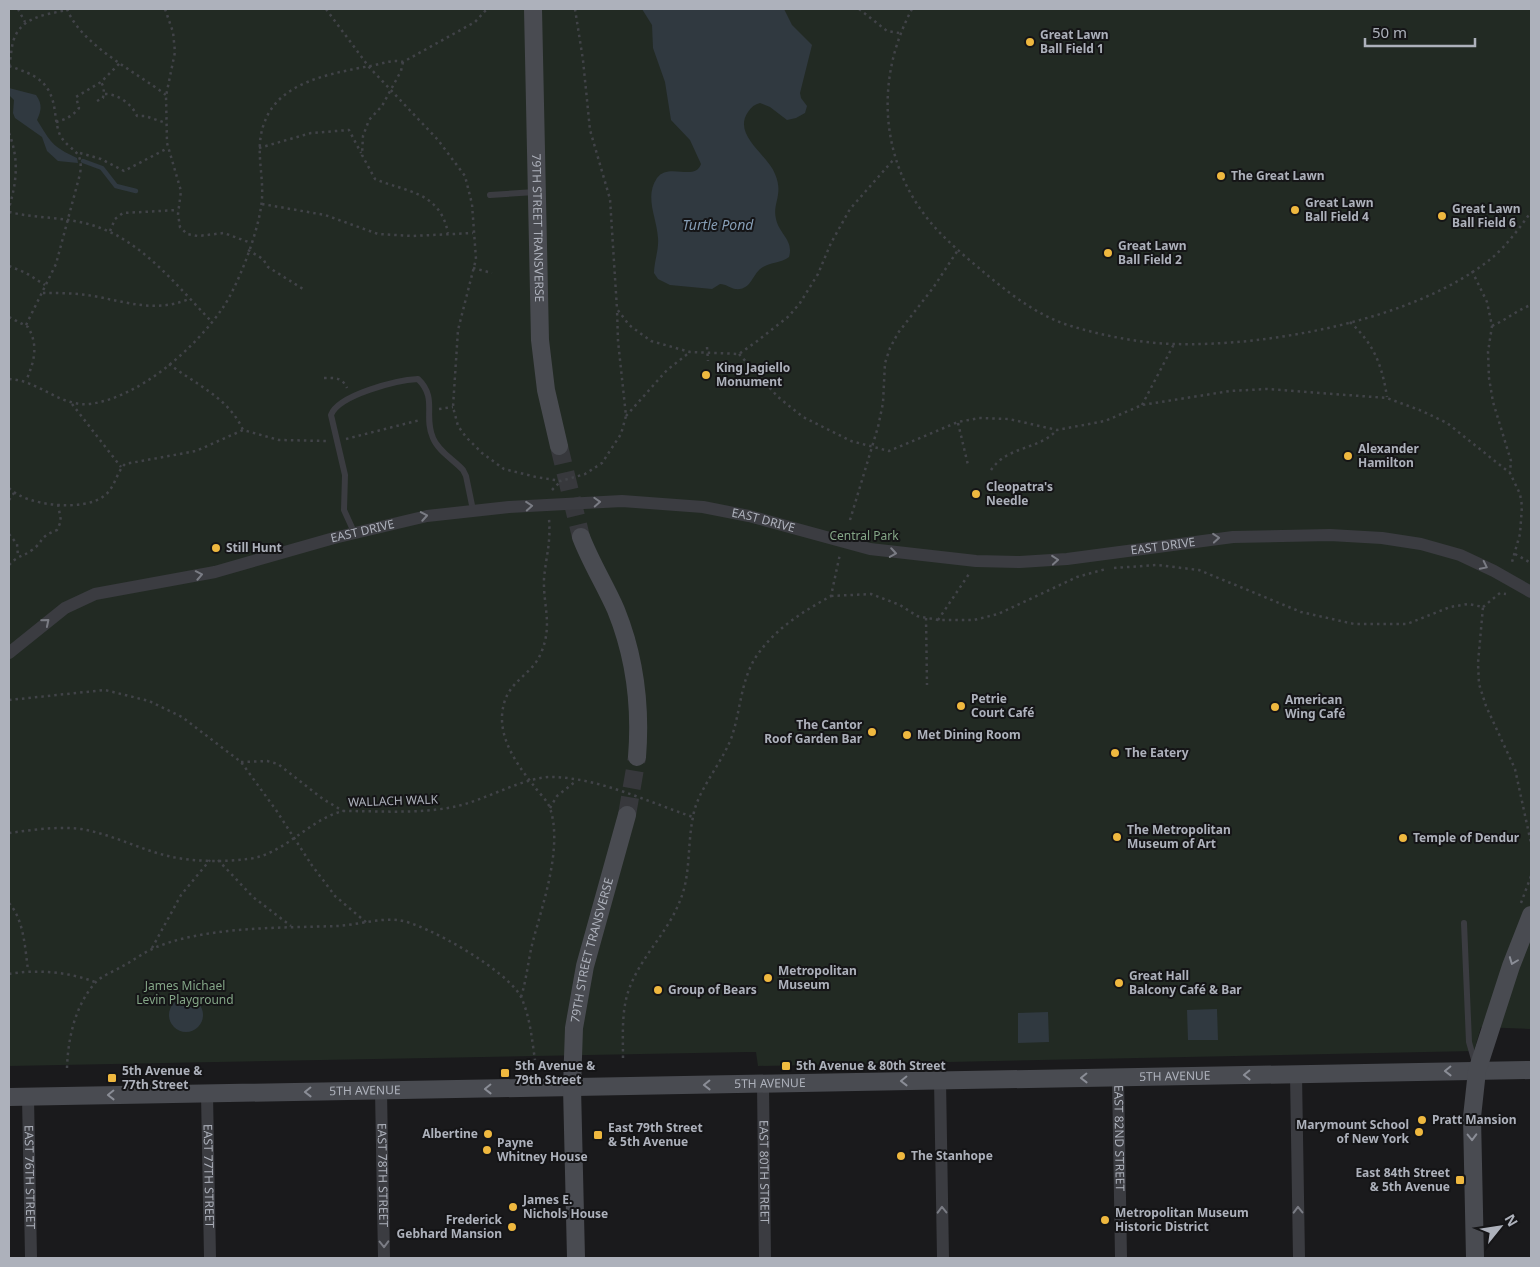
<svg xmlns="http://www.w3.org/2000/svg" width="1540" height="1267" font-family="'Noto Sans',sans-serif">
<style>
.green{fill:#222a23}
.water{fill:#303940}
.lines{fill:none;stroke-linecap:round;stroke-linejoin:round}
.stream{stroke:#303940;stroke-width:4.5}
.secondary-tunnel{stroke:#37383c;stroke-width:18;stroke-dasharray:18 9;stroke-linecap:butt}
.path{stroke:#414348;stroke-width:2.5;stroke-dasharray:2.5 4;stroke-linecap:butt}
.lane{stroke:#3b3c41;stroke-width:6}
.street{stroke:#3b3c41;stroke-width:12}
.secondary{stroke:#494b51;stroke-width:18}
.path-bridge{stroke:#414348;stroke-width:2.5;stroke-dasharray:2.5 4;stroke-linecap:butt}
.oneway{stroke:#7a7c84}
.oneway2{stroke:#8a8d96}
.poi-dot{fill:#efb83f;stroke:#151517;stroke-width:2}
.labels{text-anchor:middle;stroke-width:4;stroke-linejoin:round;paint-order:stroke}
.poi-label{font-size:12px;font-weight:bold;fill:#adb1bb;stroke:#151517;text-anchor:start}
.street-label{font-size:12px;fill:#adb1bb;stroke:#151517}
.park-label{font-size:12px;fill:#84a687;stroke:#151517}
.water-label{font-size:14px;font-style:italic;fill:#859db5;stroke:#151517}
</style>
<rect width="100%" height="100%" fill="#1a1a1c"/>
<polygon class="green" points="9,9 1531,9 1531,1029 1481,1027 1474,1051 758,1066 756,1052 749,1052 9,1066"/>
<g class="water">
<path d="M642,9H784L792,25L812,45L800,93L801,98L807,106L805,113L796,118L787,120L770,107L760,103C755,104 751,107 748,112C732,135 768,155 775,174C784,195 772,203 776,219C779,234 794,240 789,257C781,263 771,262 763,267C752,273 752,291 735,289C730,288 726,284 720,284L712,289L670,285L658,279L654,273C654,262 659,250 658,238C657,218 644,197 657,178C669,162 695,182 701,164L690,140L671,120L665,82L653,48L652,25Z"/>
<path d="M9,88L36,95C43,105 41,111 37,120C51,142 51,146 77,158L78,163L58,161L47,151L42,137L15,118L13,113L14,100L9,95Z"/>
<circle cx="186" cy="1015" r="17"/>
<polygon points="1217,1009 1218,1040 1188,1040 1187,1010"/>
<polygon points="1048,1012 1049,1042 1018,1043 1018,1013"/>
</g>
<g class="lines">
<polyline class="stream" points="83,161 102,168 116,186 136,191"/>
<g class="secondary-tunnel">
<polyline points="559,446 581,537"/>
<polyline points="627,815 637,757"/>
</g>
<g class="path">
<polyline points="18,9 25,22"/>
<path d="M67,9C81,45 136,72 166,95"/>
<polyline points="165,9 173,32 175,52 166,96 167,143 181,191 178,214 180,227 187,234 198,236 224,233 251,243"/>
<polyline points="326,9 369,67 438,140 465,176 472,204 476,259 458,330 453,407 458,426 466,437 482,453 504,469 536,477 561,481 585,474 602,463 621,434 626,416 618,341 617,309"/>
<polyline points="575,9 583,60 590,130 610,199 617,309 629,325 651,341 690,352 739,354 756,342 789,316 800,303 818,274 831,243 850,209 895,158"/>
<polyline points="859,9 887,31 899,33"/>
<path d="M912,9C876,76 879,157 927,218C942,237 961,253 980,269C1006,291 1037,316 1071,326C1104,336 1140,343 1174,344C1269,347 1419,319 1493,257C1508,244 1520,227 1531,212"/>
<path d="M403,62L401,71L382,106L369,120L363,136L362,155L375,179C405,192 440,191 448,233"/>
<path d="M9,66C36,75 51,81 55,112C56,120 57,128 60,135C70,153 84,148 80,174L56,264L26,325"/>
<path d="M9,66C11,58 11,50 13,42C20,17 44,15 67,10"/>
<path d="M105,94C118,94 132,104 137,116H145L166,123"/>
<polyline points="97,101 103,98 104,88 101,82"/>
<path d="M56,122C66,119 73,116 79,108L76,97L101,82L121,62"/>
<path d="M9,133C19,159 17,181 9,208"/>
<polyline points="259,148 311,133 349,130 361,153"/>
<polyline points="80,153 101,159 124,171 168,148"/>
<polyline points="262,204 325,215 378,234 412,236 473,233"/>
<path d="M9,212C34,218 59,217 84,223C138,235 175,284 212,322"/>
<polyline points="110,231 115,219 123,213 178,210"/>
<polyline points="248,250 263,259 268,267 303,289"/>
<polyline points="9,266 26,273 45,285"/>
<polyline points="473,268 492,273"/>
<polyline points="1472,271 1487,302 1492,326 1488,352 1489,378 1493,402 1511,461 1510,472"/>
<path d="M43,293C59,293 77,293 93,296C127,302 155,313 189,299"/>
<path d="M9,317L28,327C39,346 34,362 26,381"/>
<path d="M1350,322C1374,344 1382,365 1387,397"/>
<path d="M1492,326C1506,320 1517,310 1531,305"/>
<polyline points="707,347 708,361"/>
<polyline points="739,354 778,397 803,417 851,441 889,451 958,422 979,418 1009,419 1057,430 1105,421 1142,405 1230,391 1267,389 1387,398 1422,411 1447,423 1510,473 1520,494 1522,506 1520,534 1512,562"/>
<path d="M169,364C195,384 229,398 243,430"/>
<path d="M324,378C335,378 342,377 347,388"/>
<path d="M9,379C38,380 60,407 90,404C140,397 194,349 222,309C238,286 257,235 261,207C266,178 253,150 265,121C280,81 334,73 370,66C382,64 392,59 403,62L475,22L487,9"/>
<polyline points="72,404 121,467"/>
<polyline points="1142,405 1174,344"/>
<polyline points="439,409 453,407"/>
<polyline points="626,416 667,370 690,352"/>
<polyline points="958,423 968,465"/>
<polyline points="346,439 420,420"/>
<path d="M991,470C1007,446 1038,450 1056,431"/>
<path d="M9,488C26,506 84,512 104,496C115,488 116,473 125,464L196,451L243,430L279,440L328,441"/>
<polyline points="552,490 560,482"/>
<polyline points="9,500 14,493"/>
<polyline points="850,520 878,427 883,403 885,363 890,348 898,333 933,288 958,250"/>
<polyline points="9,534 17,544 18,556"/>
<polyline points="1515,554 1531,563"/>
<path d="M9,565C18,555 23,557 32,550C45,541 37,538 57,530L61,521L58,504"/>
<polyline points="1114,568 1157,565 1199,570 1301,612 1354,624 1407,624 1450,607 1468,604 1483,607 1478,663 1479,684 1486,706 1515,769 1531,843"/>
<polyline points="831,596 871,594 900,605 917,616 938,620 974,620 998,614 1077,577 1106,569"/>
<polyline points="1483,607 1500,593 1506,594"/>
<polyline points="926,618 927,685"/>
<polyline points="938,620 969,574"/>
<polyline points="9,700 105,690 149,701 182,717 241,762 276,810"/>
<polyline points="241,762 267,761 278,764 323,799 343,811"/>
<polyline points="550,808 557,796 576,781"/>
<path d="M9,833C32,830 57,826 81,829C111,834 139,849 168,856C193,862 223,862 248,859C284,855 308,820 343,811C379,811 418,814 453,807C485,801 524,776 554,777C602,779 648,802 693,817"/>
<polyline points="218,860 253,897 291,926"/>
<polyline points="311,864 335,896 367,923"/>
<path d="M9,903C24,920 25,948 28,970"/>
<polyline points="1521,903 1531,876"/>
<polyline points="152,948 181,895 210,860"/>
<path d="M9,974C37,969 69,972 95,982"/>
<path d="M521,997C527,978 528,960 533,941C543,903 563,847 550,808C547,800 539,793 534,786C518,766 501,742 502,716C504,680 531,678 541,653C553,625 543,606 544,579C546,556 551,543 549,519"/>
<path d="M623,1058C623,1033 621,1007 631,984C646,949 673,928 684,889C690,866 688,841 693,817C697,790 722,764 732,736C741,709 741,677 758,654C776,628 804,611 831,596L840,554"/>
<path d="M67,1068C68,1038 75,1006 95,983C101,976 113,972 121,967C131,962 140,955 150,950C200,926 282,928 337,926C357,925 379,918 398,920C427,924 508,971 521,997C530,1016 532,1040 535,1060"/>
</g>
<g class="lane">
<polyline points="490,195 535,192"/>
<path d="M354,532L344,510L345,475L331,415C338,395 397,380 418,379C438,398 423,416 433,438C438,451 454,460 463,470L466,476L473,510"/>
<polyline points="1464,923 1469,1042 1475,1063"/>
</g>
<g class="street">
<path id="s1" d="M9,653L65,608L95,594L215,572L334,538L427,516L509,507L622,501L703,507L749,516L870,549L976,561L1020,562L1067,559L1233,537L1330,535L1382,538L1421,544L1460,555L1494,571L1531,592"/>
<polyline points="1296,1074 1299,1258"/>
<path id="s2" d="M1118,1077L1121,1258"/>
<polyline points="940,1080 943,1258"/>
<path id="s3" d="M763,1084L765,1258"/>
<path id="s4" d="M381,1091L384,1258"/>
<path id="s5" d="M207,1094L210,1258"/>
<path id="s6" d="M28,1097L31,1258"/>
</g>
<g class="secondary">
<path id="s7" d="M533,9L540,340L546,390L559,446"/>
<path d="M581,537C591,563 605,585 616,610C635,657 641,707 637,757"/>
<path id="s8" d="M9,1097L1531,1070"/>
<path id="s9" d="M576,1258L572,1087L574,1028L585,966L627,815"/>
<polyline points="1475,1258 1472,1117 1477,1071 1511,966 1531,915"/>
</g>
<polyline class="path-bridge" points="276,810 311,864"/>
</g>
<defs><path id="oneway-chevron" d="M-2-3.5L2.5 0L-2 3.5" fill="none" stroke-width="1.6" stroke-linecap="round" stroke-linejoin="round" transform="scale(1.25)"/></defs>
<g class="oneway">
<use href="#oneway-chevron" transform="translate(597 502) rotate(-3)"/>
<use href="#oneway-chevron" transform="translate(529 506) rotate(-4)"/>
<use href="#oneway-chevron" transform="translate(424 516) rotate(-10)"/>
<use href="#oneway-chevron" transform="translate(1216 538) rotate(-5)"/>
<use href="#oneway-chevron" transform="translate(893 553) rotate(9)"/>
<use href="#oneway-chevron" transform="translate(1055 560) rotate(-5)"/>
<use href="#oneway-chevron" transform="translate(1484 566) rotate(26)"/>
<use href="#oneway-chevron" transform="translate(199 575) rotate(-11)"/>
<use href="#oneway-chevron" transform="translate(46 622) rotate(-40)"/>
<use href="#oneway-chevron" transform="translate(942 1210) rotate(-91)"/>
<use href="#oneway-chevron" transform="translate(1298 1210) rotate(-91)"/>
<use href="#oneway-chevron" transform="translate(384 1244) rotate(89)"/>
</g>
<g class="oneway2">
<use href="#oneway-chevron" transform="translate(1513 961) rotate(111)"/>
<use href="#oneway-chevron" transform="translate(1448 1071) rotate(179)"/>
<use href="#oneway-chevron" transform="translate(1247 1075) rotate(179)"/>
<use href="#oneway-chevron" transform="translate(1084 1078) rotate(179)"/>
<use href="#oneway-chevron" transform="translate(904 1081) rotate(179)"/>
<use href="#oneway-chevron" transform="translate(707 1085) rotate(179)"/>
<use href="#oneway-chevron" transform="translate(488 1089) rotate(179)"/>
<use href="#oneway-chevron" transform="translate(308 1092) rotate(179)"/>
<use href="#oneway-chevron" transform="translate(111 1095) rotate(179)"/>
<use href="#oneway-chevron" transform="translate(1472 1137) rotate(89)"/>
</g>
<g class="poi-dot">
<circle cx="1030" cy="42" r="5"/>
<circle cx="1221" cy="176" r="5"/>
<circle cx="1295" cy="210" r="5"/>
<circle cx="1442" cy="216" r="5"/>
<circle cx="1108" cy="253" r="5"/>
<circle cx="706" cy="375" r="5"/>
<circle cx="1348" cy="456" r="5"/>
<circle cx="976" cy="494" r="5"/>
<circle cx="216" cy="548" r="5"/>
<circle cx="961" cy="706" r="5"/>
<circle cx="1275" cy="707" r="5"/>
<circle cx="872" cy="732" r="5"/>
<circle cx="907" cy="735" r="5"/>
<circle cx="1115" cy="753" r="5"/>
<circle cx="1117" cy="837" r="5"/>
<circle cx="1403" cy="838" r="5"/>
<circle cx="768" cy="978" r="5"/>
<circle cx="1119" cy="983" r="5"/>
<circle cx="658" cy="990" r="5"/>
<rect x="781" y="1061" width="10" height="10" rx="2.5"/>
<rect x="500" y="1068" width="10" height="10" rx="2.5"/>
<rect x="107" y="1073" width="10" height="10" rx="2.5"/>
<circle cx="1422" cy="1120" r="5"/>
<circle cx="1419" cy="1132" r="5"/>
<circle cx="488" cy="1134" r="5"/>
<rect x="593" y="1130" width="10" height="10" rx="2.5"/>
<circle cx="487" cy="1150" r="5"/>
<circle cx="901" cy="1156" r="5"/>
<rect x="1455" y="1175" width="10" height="10" rx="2.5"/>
<circle cx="513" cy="1207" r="5"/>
<circle cx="1105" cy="1220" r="5"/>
<circle cx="512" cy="1227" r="5"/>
</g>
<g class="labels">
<g class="poi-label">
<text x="1040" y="39">Great Lawn<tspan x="1040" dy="14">Ball Field 1</tspan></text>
<text x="1231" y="180">The Great Lawn</text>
<text x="1305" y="207">Great Lawn<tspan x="1305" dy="14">Ball Field 4</tspan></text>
<text x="1452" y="213">Great Lawn<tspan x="1452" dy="14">Ball Field 6</tspan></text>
<text x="1118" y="250">Great Lawn<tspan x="1118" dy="14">Ball Field 2</tspan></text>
<text x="716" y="372">King Jagiello<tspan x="716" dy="14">Monument</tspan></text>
<text x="1358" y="453">Alexander<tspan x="1358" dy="14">Hamilton</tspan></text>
<text x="986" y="491">Cleopatra's<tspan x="986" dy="14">Needle</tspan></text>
<text x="226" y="552">Still Hunt</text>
<text x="971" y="703">Petrie<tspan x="971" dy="14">Court Café</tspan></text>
<text x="1285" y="704">American<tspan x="1285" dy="14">Wing Café</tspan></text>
<text x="862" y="729" text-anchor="end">The Cantor<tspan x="862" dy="14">Roof Garden Bar</tspan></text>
<text x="917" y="739">Met Dining Room</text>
<text x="1125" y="757">The Eatery</text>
<text x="1127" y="834">The Metropolitan<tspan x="1127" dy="14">Museum of Art</tspan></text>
<text x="1413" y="842">Temple of Dendur</text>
<text x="778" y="975">Metropolitan<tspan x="778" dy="14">Museum</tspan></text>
<text x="1129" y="980">Great Hall<tspan x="1129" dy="14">Balcony Café &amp; Bar</tspan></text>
<text x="668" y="994">Group of Bears</text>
<text x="515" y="1070">5th Avenue &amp;<tspan x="515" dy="14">79th Street</tspan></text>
<text x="796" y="1070">5th Avenue &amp; 80th Street</text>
<text x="122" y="1075">5th Avenue &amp;<tspan x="122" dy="14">77th Street</tspan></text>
<text x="1432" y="1124">Pratt Mansion</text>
<text x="1409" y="1129" text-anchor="end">Marymount School<tspan x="1409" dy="14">of New York</tspan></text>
<text x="608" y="1132">East 79th Street<tspan x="608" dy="14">&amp; 5th Avenue</tspan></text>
<text x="478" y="1138" text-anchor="end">Albertine</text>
<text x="497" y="1147">Payne<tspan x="497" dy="14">Whitney House</tspan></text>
<text x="911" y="1160">The Stanhope</text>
<text x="1450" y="1177" text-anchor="end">East 84th Street<tspan x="1450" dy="14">&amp; 5th Avenue</tspan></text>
<text x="523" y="1204">James E.<tspan x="523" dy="14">Nichols House</tspan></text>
<text x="1115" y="1217">Metropolitan Museum<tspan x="1115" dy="14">Historic District</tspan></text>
<text x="502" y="1224" text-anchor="end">Frederick<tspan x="502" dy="14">Gebhard Mansion</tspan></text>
</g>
<g class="street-label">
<text dy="4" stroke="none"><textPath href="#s7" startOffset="219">79TH STREET TRANSVERSE</textPath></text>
<text dy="4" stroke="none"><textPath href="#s1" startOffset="785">EAST DRIVE</textPath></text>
<text dy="4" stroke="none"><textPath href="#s1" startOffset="380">EAST DRIVE</textPath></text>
<text dy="4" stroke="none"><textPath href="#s1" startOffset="1190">EAST DRIVE</textPath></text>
<text transform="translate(393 801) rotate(-2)" y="4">WALLACH WALK</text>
<text dy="4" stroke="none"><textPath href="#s9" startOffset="310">79TH STREET TRANSVERSE</textPath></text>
<text dy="4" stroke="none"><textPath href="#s8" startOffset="1166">5TH AVENUE</textPath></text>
<text dy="4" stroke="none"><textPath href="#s8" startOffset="761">5TH AVENUE</textPath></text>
<text dy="4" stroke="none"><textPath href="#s8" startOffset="356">5TH AVENUE</textPath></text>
<text dy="4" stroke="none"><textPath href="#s2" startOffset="61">EAST 82ND STREET</textPath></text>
<text dy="4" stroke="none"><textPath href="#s3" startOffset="88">EAST 80TH STREET</textPath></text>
<text dy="4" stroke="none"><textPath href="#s4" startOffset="84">EAST 78TH STREET</textPath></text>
<text dy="4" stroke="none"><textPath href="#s5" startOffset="82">EAST 77TH STREET</textPath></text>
<text dy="4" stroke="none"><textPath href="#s6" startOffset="80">EAST 76TH STREET</textPath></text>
</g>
<g class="park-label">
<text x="864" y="540">Central Park</text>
<text x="185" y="990">James Michael<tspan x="185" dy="14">Levin Playground</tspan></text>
</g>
<g class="water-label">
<text x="718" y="230">Turtle Pond</text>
</g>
</g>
<rect width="1540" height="1267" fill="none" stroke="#adb1bb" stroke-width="20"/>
<g transform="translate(1500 1227) rotate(60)" stroke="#151517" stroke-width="4" paint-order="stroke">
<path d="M0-4L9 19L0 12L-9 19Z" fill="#adb1bb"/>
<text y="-8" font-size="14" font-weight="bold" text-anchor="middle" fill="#adb1bb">N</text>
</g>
<path d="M1365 38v8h110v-8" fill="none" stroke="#adb1bb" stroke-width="2.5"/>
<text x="1372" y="38" font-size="15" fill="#adb1bb" stroke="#151517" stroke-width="4" paint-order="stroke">50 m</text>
</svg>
